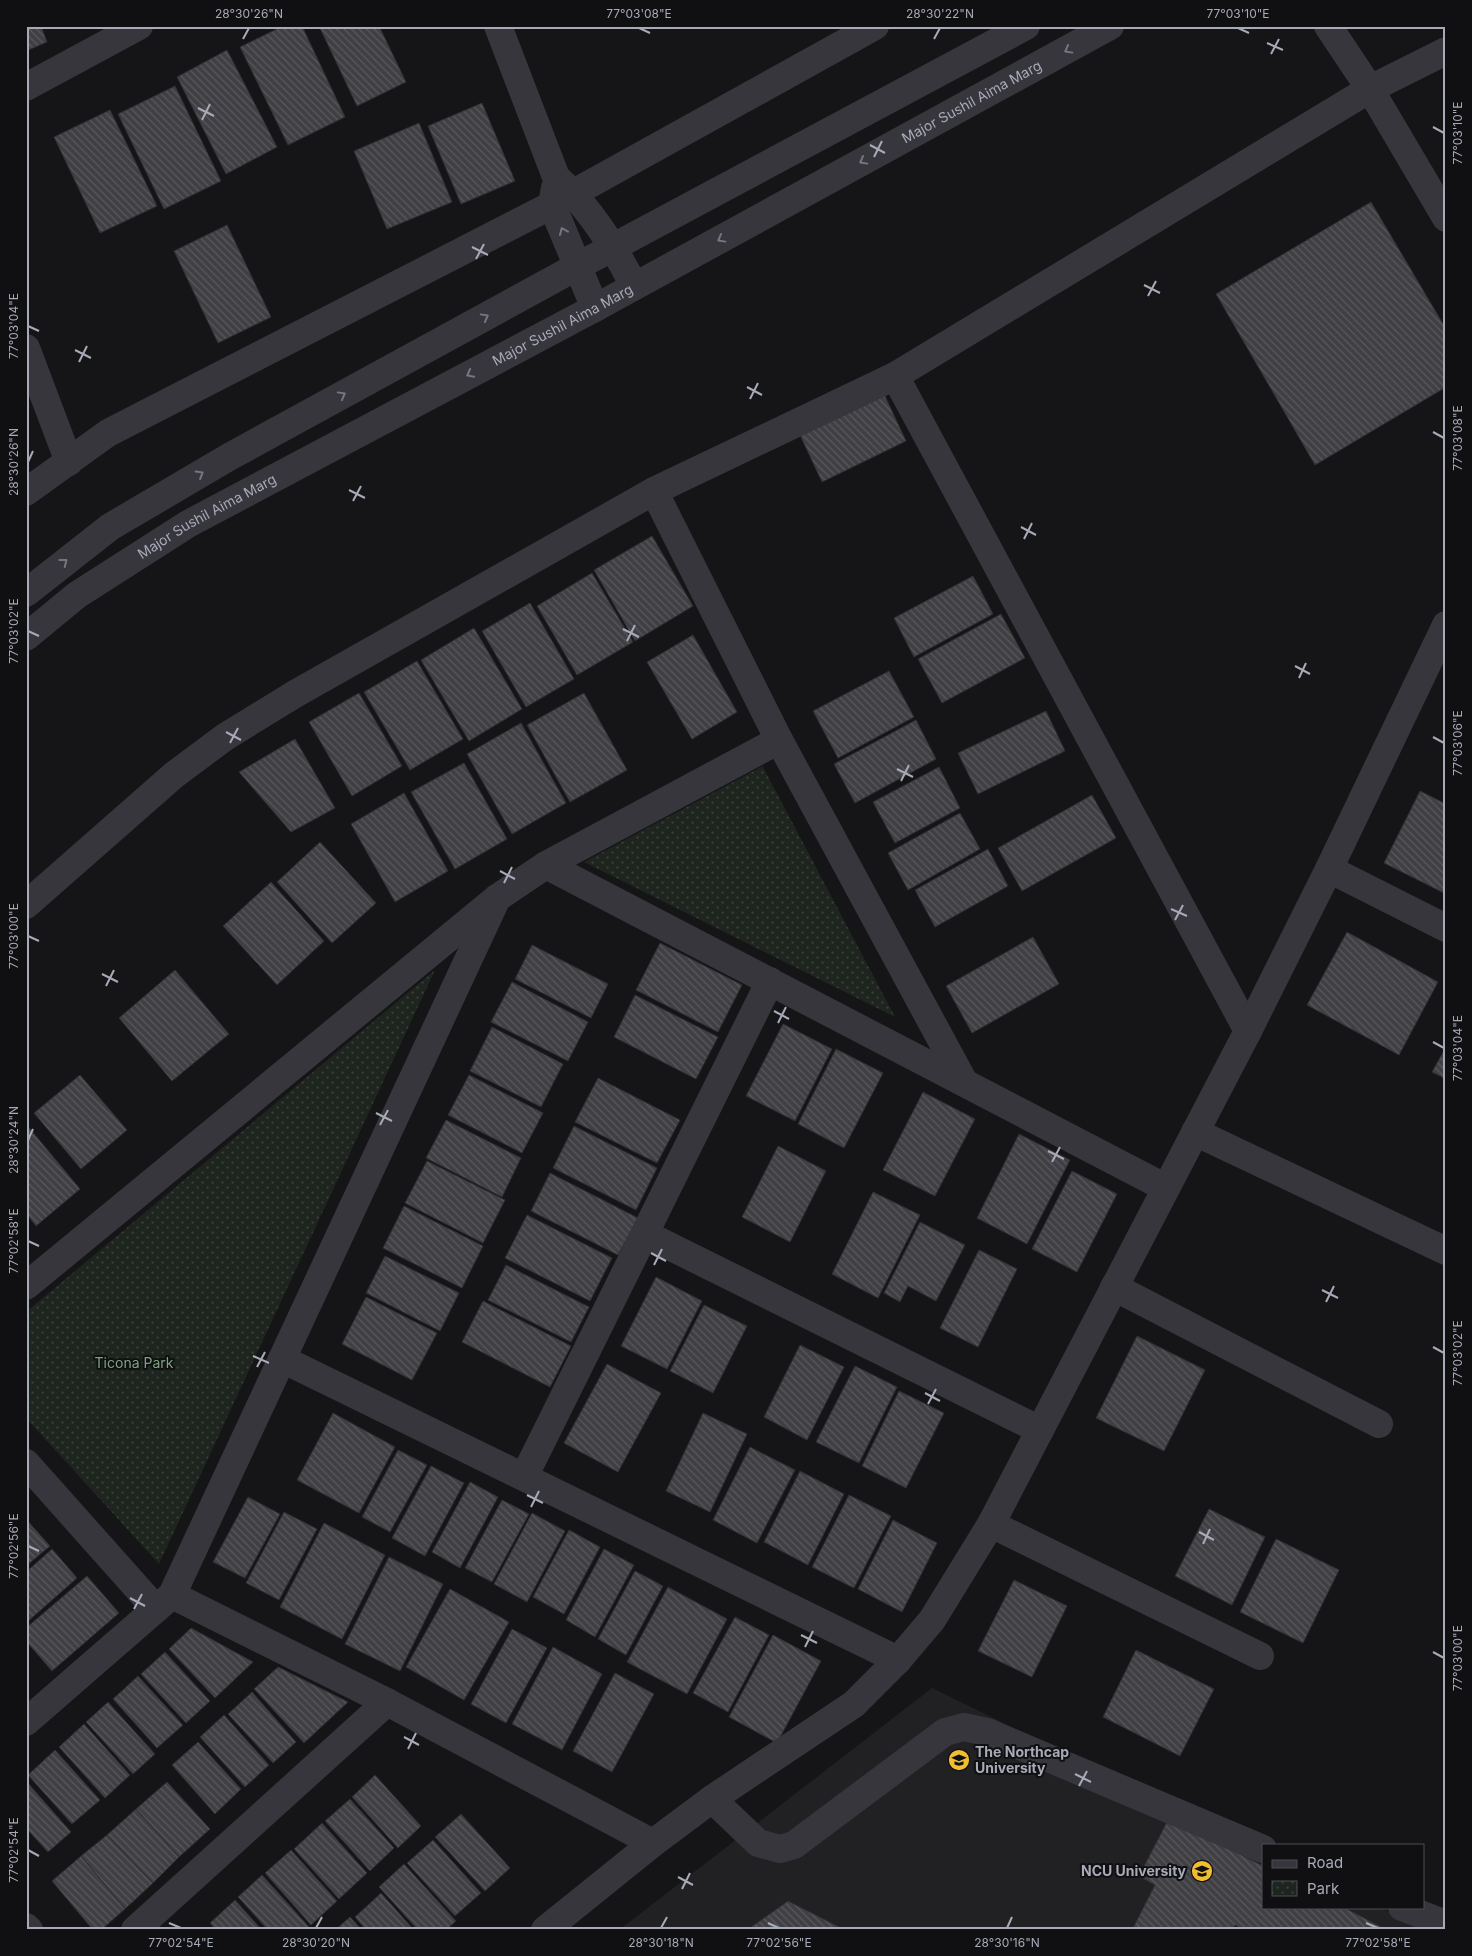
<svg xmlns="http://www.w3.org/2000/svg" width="1472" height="1956" font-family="Inter,sans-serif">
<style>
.built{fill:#212124}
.park{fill:url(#park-dots)}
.building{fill:url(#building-back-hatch);stroke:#2f2f33}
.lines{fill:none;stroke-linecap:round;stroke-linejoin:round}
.minor{stroke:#36363c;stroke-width:28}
.oneway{stroke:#747680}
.ticks{fill:none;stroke:#a7aab7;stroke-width:2}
.labels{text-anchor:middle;stroke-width:4;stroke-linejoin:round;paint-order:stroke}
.street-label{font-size:14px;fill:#a7aab7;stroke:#101012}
.park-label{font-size:14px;fill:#7ea282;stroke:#101012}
.poi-label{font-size:14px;font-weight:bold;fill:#a7aab7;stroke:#101012;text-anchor:start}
.neatline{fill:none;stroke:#a7aab7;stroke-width:2}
.ticks-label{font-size:12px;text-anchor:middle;fill:#a7aab7}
</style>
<defs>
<pattern id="park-dots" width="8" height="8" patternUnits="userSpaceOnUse" patternTransform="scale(1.25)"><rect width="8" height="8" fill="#1d251e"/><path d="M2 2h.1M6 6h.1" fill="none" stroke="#3b423c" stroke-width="1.8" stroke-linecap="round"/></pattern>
<pattern id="building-back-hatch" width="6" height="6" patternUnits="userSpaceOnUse" patternTransform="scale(1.25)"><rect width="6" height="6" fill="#3f3f44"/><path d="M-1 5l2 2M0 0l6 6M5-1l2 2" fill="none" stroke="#58585d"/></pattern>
</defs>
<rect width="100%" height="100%" fill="#151517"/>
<polygon class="built" points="932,1688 1263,1850 1263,1907 1379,1907 1425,1930 619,1930"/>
<g class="park">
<polygon points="763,766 763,767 895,1017 584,862"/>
<polygon points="435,970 159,1564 26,1418 26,1312"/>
</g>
<g class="building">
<polygon points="26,26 41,26 47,42 26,51"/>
<polygon points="283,26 302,26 345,117 288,145 240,47"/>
<polygon points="319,26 379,26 406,82 357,106"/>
<polygon points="227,50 277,147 226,174 177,77"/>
<polygon points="175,86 221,181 164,209 118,114"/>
<polygon points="482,103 515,181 461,204 428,126"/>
<polygon points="110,110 157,206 100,233 54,137"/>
<polygon points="419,123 452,202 387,229 354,151"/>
<polygon points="1371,202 1446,329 1446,387 1315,465 1216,294"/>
<polygon points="227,225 271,317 218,343 174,251"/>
<polygon points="884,394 906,441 822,482 800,435"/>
<polygon points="652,536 693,606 635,641 594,570"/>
<polygon points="592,573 633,642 577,675 537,606"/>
<polygon points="973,576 993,614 914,657 894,618"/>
<polygon points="530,603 574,679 526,707 482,631"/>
<polygon points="1001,614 1025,658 942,703 918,659"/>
<polygon points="474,628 522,709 469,741 421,660"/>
<polygon points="693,635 737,712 692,739 647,662"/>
<polygon points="417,661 463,739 410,770 364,692"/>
<polygon points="889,671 914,717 838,758 813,711"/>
<polygon points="359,693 402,766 352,796 309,722"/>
<polygon points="584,693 627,770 570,802 527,725"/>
<polygon points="1046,711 1065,751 978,794 958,753"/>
<polygon points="916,720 936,759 855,803 834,764"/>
<polygon points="521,723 566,803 512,834 467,754"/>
<polygon points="295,739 335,808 291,832 239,772"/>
<polygon points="464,763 507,839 455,869 411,792"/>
<polygon points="939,767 960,808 895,843 873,802"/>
<polygon points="1420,791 1446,804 1446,894 1384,863"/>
<polygon points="404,793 448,871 395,902 351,824"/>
<polygon points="1092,795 1116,838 1022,891 998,848"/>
<polygon points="960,813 980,849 908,890 888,853"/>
<polygon points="320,842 376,903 332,943 277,882"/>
<polygon points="988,849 1008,886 935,927 915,890"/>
<polygon points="271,882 324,941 277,985 223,926"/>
<polygon points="1347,932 1438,982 1399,1055 1307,1005"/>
<polygon points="1033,937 1059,984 972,1033 946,986"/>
<polygon points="660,943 742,985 718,1032 636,990"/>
<polygon points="532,945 608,984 591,1018 515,979"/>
<polygon points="175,970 229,1034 172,1081 119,1018"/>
<polygon points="512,982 588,1022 568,1061 491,1022"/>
<polygon points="635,995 718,1037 696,1079 614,1037"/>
<polygon points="783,1024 832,1049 795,1121 746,1096"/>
<polygon points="492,1027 563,1064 541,1107 470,1071"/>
<polygon points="1446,1047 1446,1079 1432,1072"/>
<polygon points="836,1049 883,1073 844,1148 798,1124"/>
<polygon points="80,1075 127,1130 81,1169 34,1113"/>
<polygon points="469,1075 543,1113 522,1153 448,1115"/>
<polygon points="598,1078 680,1120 657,1163 575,1122"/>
<polygon points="923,1092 975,1119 935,1196 883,1170"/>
<polygon points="446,1120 521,1158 502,1197 426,1158"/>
<polygon points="26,1124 80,1189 36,1226 26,1213"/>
<polygon points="574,1126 657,1168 636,1210 553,1168"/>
<polygon points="1019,1134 1070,1160 1027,1244 977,1218"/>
<polygon points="778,1146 826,1171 790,1242 742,1217"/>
<polygon points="427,1161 505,1200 483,1243 405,1203"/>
<polygon points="1072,1171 1117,1194 1077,1272 1032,1249"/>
<polygon points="550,1173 638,1218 618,1255 531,1211"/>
<polygon points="873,1192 920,1215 878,1298 832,1274"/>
<polygon points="404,1206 483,1246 462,1288 383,1248"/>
<polygon points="527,1215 612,1258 590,1301 505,1258"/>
<polygon points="920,1222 965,1245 936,1301 908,1286 900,1302 884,1293"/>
<polygon points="979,1250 1017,1269 978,1347 940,1328"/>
<polygon points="385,1256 459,1293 440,1331 366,1293"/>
<polygon points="506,1265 589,1307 571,1342 488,1300"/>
<polygon points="656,1277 702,1301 667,1369 621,1346"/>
<polygon points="366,1297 437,1333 412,1380 342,1344"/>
<polygon points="483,1301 571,1346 550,1387 462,1342"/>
<polygon points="704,1305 747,1326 713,1393 670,1371"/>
<polygon points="1137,1336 1205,1370 1164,1451 1096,1418"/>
<polygon points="800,1345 844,1367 807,1440 764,1417"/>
<polygon points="607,1364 661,1393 618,1472 564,1443"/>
<polygon points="855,1366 897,1387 859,1463 816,1442"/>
<polygon points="899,1391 944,1413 906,1488 862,1466"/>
<polygon points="333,1413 395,1447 359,1513 297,1480"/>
<polygon points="703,1413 747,1434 710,1512 666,1491"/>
<polygon points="750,1447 795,1470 757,1543 713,1520"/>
<polygon points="398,1450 427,1465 390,1532 362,1517"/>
<polygon points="431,1466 464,1483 425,1556 392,1538"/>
<polygon points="800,1471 844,1494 808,1565 764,1542"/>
<polygon points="470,1482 498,1497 460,1568 432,1552"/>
<polygon points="849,1495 891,1516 854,1588 812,1567"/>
<polygon points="248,1497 280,1514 245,1578 213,1562"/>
<polygon points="502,1500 529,1514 492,1582 465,1568"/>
<polygon points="1209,1509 1265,1537 1232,1605 1175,1576"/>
<polygon points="284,1512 317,1529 279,1600 246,1583"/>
<polygon points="532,1513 565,1531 527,1602 494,1584"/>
<polygon points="26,1519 50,1546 26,1566"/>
<polygon points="893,1520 937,1543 902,1612 858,1589"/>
<polygon points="324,1523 385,1555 342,1639 280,1607"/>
<polygon points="569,1530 600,1547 564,1614 533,1597"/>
<polygon points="1276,1539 1339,1570 1303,1643 1240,1612"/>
<polygon points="52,1549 77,1578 26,1623 26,1572"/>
<polygon points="604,1549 634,1565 595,1637 566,1620"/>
<polygon points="389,1557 443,1584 400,1671 345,1644"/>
<polygon points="635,1571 663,1586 626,1655 598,1639"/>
<polygon points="87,1576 119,1613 52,1671 26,1641 26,1628"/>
<polygon points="1014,1580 1067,1606 1032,1677 978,1651"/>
<polygon points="668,1587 727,1619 687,1694 627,1662"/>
<polygon points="450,1589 509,1622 464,1700 406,1667"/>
<polygon points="735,1617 769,1635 728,1712 693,1693"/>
<polygon points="191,1628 253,1662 215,1698 169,1649"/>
<polygon points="512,1629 547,1648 506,1723 471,1704"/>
<polygon points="773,1635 821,1661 777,1743 729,1717"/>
<polygon points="553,1647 602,1674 562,1750 512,1724"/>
<polygon points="1136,1650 1214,1689 1180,1756 1103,1717"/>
<polygon points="165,1652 210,1701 186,1723 141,1674"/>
<polygon points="278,1667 348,1702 304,1743 254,1689"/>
<polygon points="615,1673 654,1694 612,1772 573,1751"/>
<polygon points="138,1676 183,1725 157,1748 113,1699"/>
<polygon points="252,1692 296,1742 273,1763 228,1714"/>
<polygon points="108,1702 155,1754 133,1774 86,1722"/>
<polygon points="224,1715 269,1765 245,1787 200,1737"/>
<polygon points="84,1724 130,1775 105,1798 59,1747"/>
<polygon points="198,1742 241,1789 215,1814 172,1765"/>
<polygon points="55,1750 100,1800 72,1824 28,1775"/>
<polygon points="375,1775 421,1826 398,1848 352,1797"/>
<polygon points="26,1781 71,1832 48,1852 26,1828"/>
<polygon points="167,1782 210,1829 179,1857 136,1809"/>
<polygon points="350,1799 394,1848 370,1871 325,1821"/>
<polygon points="136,1809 179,1857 153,1883 107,1835"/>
<polygon points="461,1814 510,1868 485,1891 435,1837"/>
<polygon points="1169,1818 1263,1866 1263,1907 1343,1907 1387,1930 1244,1930 1235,1925 1232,1930 1132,1930 1155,1885 1139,1876"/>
<polygon points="322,1823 367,1873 339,1899 294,1849"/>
<polygon points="107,1835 153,1883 125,1909 81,1856"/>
<polygon points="433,1840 481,1893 455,1916 407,1863"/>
<polygon points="291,1850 337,1901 311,1925 265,1873"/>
<polygon points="81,1856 125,1909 101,1930 93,1930 52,1881"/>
<polygon points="404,1864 456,1921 446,1930 418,1930 379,1887"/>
<polygon points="262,1875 311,1929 310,1930 268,1930 238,1897"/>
<polygon points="381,1893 414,1930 366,1930 355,1917"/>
<polygon points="235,1900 262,1930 216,1930 210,1923"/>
<polygon points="788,1901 845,1930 747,1930"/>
<polygon points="350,1917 362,1930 335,1930"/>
</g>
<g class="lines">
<g class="minor">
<path d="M498,26L556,177C590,208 614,246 634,286"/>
<polyline points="1328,26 1370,89 1446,218"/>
<polyline points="26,87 139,26"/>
<polyline points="555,188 552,205 595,308"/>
<polyline points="26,348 69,462"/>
<polyline points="895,376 1248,1031"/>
<polyline points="654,491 779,740 964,1082"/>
<polyline points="26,492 108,433 552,205 875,26"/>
<polyline points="26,593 110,527 229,457 578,266 1026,26"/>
<path id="s1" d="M26,637L77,595L188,524L595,308L1110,26"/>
<polyline points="546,865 1166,1188"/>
<polyline points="1329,869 1446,928"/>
<polyline points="26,905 174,775 225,737 295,694 654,491 895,376 1370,89 1446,51"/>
<polyline points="1195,1132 1446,1251"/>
<polyline points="645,1234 1040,1430"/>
<polyline points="26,1286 497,898 546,865 779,740"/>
<polyline points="1114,1287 1379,1424"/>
<polyline points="282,1359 898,1660"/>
<polyline points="26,1463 156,1609"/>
<polyline points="524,1477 770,981"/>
<polyline points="991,1524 1260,1656"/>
<polyline points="172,1595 387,1702 653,1843"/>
<polyline points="26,1722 172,1595 497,898"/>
<polyline points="712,1799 758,1843 780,1849 794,1845 945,1732 964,1727 987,1732 1263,1849"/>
<polyline points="1402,1907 1446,1924"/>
<polyline points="26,1927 29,1930"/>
<polyline points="135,1930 387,1702"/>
<polyline points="545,1930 653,1843 712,1799 854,1704 898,1660 932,1620 991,1524 1248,1031 1329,869 1446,625"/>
</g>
</g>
<defs><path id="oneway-chevron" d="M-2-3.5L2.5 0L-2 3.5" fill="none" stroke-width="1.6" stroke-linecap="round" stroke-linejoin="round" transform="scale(1.25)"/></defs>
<g class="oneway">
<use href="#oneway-chevron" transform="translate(1068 50) rotate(151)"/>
<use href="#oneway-chevron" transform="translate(863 161) rotate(151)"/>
<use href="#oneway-chevron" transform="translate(563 231) rotate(-113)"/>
<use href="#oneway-chevron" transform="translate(721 239) rotate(151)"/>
<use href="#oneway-chevron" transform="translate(485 317) rotate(-29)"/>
<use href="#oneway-chevron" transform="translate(470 374) rotate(152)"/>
<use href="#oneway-chevron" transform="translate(342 395) rotate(-29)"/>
<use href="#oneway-chevron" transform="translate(200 474) rotate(-31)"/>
<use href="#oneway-chevron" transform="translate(64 562) rotate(-38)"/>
</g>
<path class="ticks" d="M639,28L650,33M1238,28L1249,33M243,39L249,28M934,39L940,28M1267,43L1283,50M1271,54L1279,39M198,108L214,116M202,120L210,104M1433,127L1444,133M870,145L885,153M874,157L882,141M472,247L488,255M476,259L484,244M1144,285L1160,293M1148,296L1156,281M28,326L39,331M75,350L91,358M79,362L87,346M747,387L762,395M750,399L758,383M1433,432L1444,438M28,462L33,451M349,490L365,498M353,501L361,486M1021,527L1036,535M1024,539L1032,523M623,629L639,637M28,631L39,636M627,641L635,625M1295,666L1310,674M1299,678L1306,663M226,732L241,740M1433,737L1444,743M230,743L238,728M897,769L913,777M901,781L909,765M500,871L515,879M504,883L512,867M1171,909L1187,916M1175,920L1183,905M28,936L39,941M102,974L118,982M106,986L114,970M774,1011L789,1019M778,1023L786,1007M1433,1042L1444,1048M376,1113L392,1121M380,1125L388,1110M28,1140L33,1129M1048,1151L1064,1159M1052,1162L1060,1147M28,1241L39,1246M651,1253L666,1261M654,1265L662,1249M1322,1290L1338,1298M1326,1302L1334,1286M1433,1347L1444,1353M253,1356L269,1363M257,1367L265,1352M925,1393L940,1401M928,1404L936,1389M527,1495L543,1503M531,1507L539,1491M1199,1532L1214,1540M1203,1544L1210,1529M28,1546L39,1551M130,1598L145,1606M134,1609L142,1594M801,1635L817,1643M805,1647L813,1631M1433,1652L1444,1658M404,1737L419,1745M408,1749L416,1733M1075,1774L1091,1782M1079,1786L1087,1771M28,1850L39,1856M678,1877L693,1885M682,1889L690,1873M169,1923L181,1928M768,1923L779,1928M1366,1923L1378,1928M316,1928L322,1917M661,1928L667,1917M1007,1928L1012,1917"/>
<defs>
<g id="university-disc" transform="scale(1.125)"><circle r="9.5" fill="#f1be32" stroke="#101012"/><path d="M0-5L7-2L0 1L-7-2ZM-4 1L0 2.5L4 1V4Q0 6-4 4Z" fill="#111"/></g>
</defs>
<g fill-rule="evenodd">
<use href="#university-disc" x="959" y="1760"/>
<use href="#university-disc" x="1202" y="1871"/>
</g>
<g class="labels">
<g class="street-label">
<text dy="5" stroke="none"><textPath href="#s1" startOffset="1088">Major Sushil Aima Marg</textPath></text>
<text dy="5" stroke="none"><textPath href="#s1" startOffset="622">Major Sushil Aima Marg</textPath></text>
<text dy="5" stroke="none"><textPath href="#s1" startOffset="218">Major Sushil Aima Marg</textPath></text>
</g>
<g class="park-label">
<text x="134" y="1368">Ticona Park</text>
</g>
<g class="poi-label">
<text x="975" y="1757">The Northcap<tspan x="975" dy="16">University</tspan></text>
<text x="1186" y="1876" text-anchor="end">NCU University</text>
</g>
</g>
<rect width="1472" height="1956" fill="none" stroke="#101012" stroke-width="55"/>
<rect x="1262" y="1844" width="162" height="65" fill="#101012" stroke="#4c4e54"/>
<rect x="1272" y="1860" width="25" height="8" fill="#36363c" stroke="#4c4e54"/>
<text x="1307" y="1868" font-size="15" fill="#a7aab7">Road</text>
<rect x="1272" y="1881" width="25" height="15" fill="url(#park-dots)" stroke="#4c4e54"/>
<text x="1307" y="1894" font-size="15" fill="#a7aab7">Park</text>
<rect x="28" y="28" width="1416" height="1900" class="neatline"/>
<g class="ticks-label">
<text x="249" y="18">28°30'26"N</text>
<text x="639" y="18">77°03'08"E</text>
<text x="940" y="18">28°30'22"N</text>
<text x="1238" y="18">77°03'10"E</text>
<text transform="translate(1458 133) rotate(-90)" y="4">77°03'10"E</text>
<text transform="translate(14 326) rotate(-90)" y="4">77°03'04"E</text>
<text transform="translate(1458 438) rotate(-90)" y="4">77°03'08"E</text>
<text transform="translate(14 462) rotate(-90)" y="4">28°30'26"N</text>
<text transform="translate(14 631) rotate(-90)" y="4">77°03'02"E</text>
<text transform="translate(1458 743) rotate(-90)" y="4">77°03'06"E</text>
<text transform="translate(14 936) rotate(-90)" y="4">77°03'00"E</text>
<text transform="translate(1458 1048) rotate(-90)" y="4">77°03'04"E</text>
<text transform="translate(14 1140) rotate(-90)" y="4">28°30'24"N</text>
<text transform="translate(14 1241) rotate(-90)" y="4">77°02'58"E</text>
<text transform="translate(1458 1353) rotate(-90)" y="4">77°03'02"E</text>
<text transform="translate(14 1546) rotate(-90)" y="4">77°02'56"E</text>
<text transform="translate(1458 1658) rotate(-90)" y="4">77°03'00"E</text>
<text transform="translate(14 1850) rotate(-90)" y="4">77°02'54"E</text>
<text x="181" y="1947">77°02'54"E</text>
<text x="316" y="1947">28°30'20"N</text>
<text x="661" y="1947">28°30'18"N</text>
<text x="779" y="1947">77°02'56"E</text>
<text x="1007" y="1947">28°30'16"N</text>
<text x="1378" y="1947">77°02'58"E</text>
</g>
</svg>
